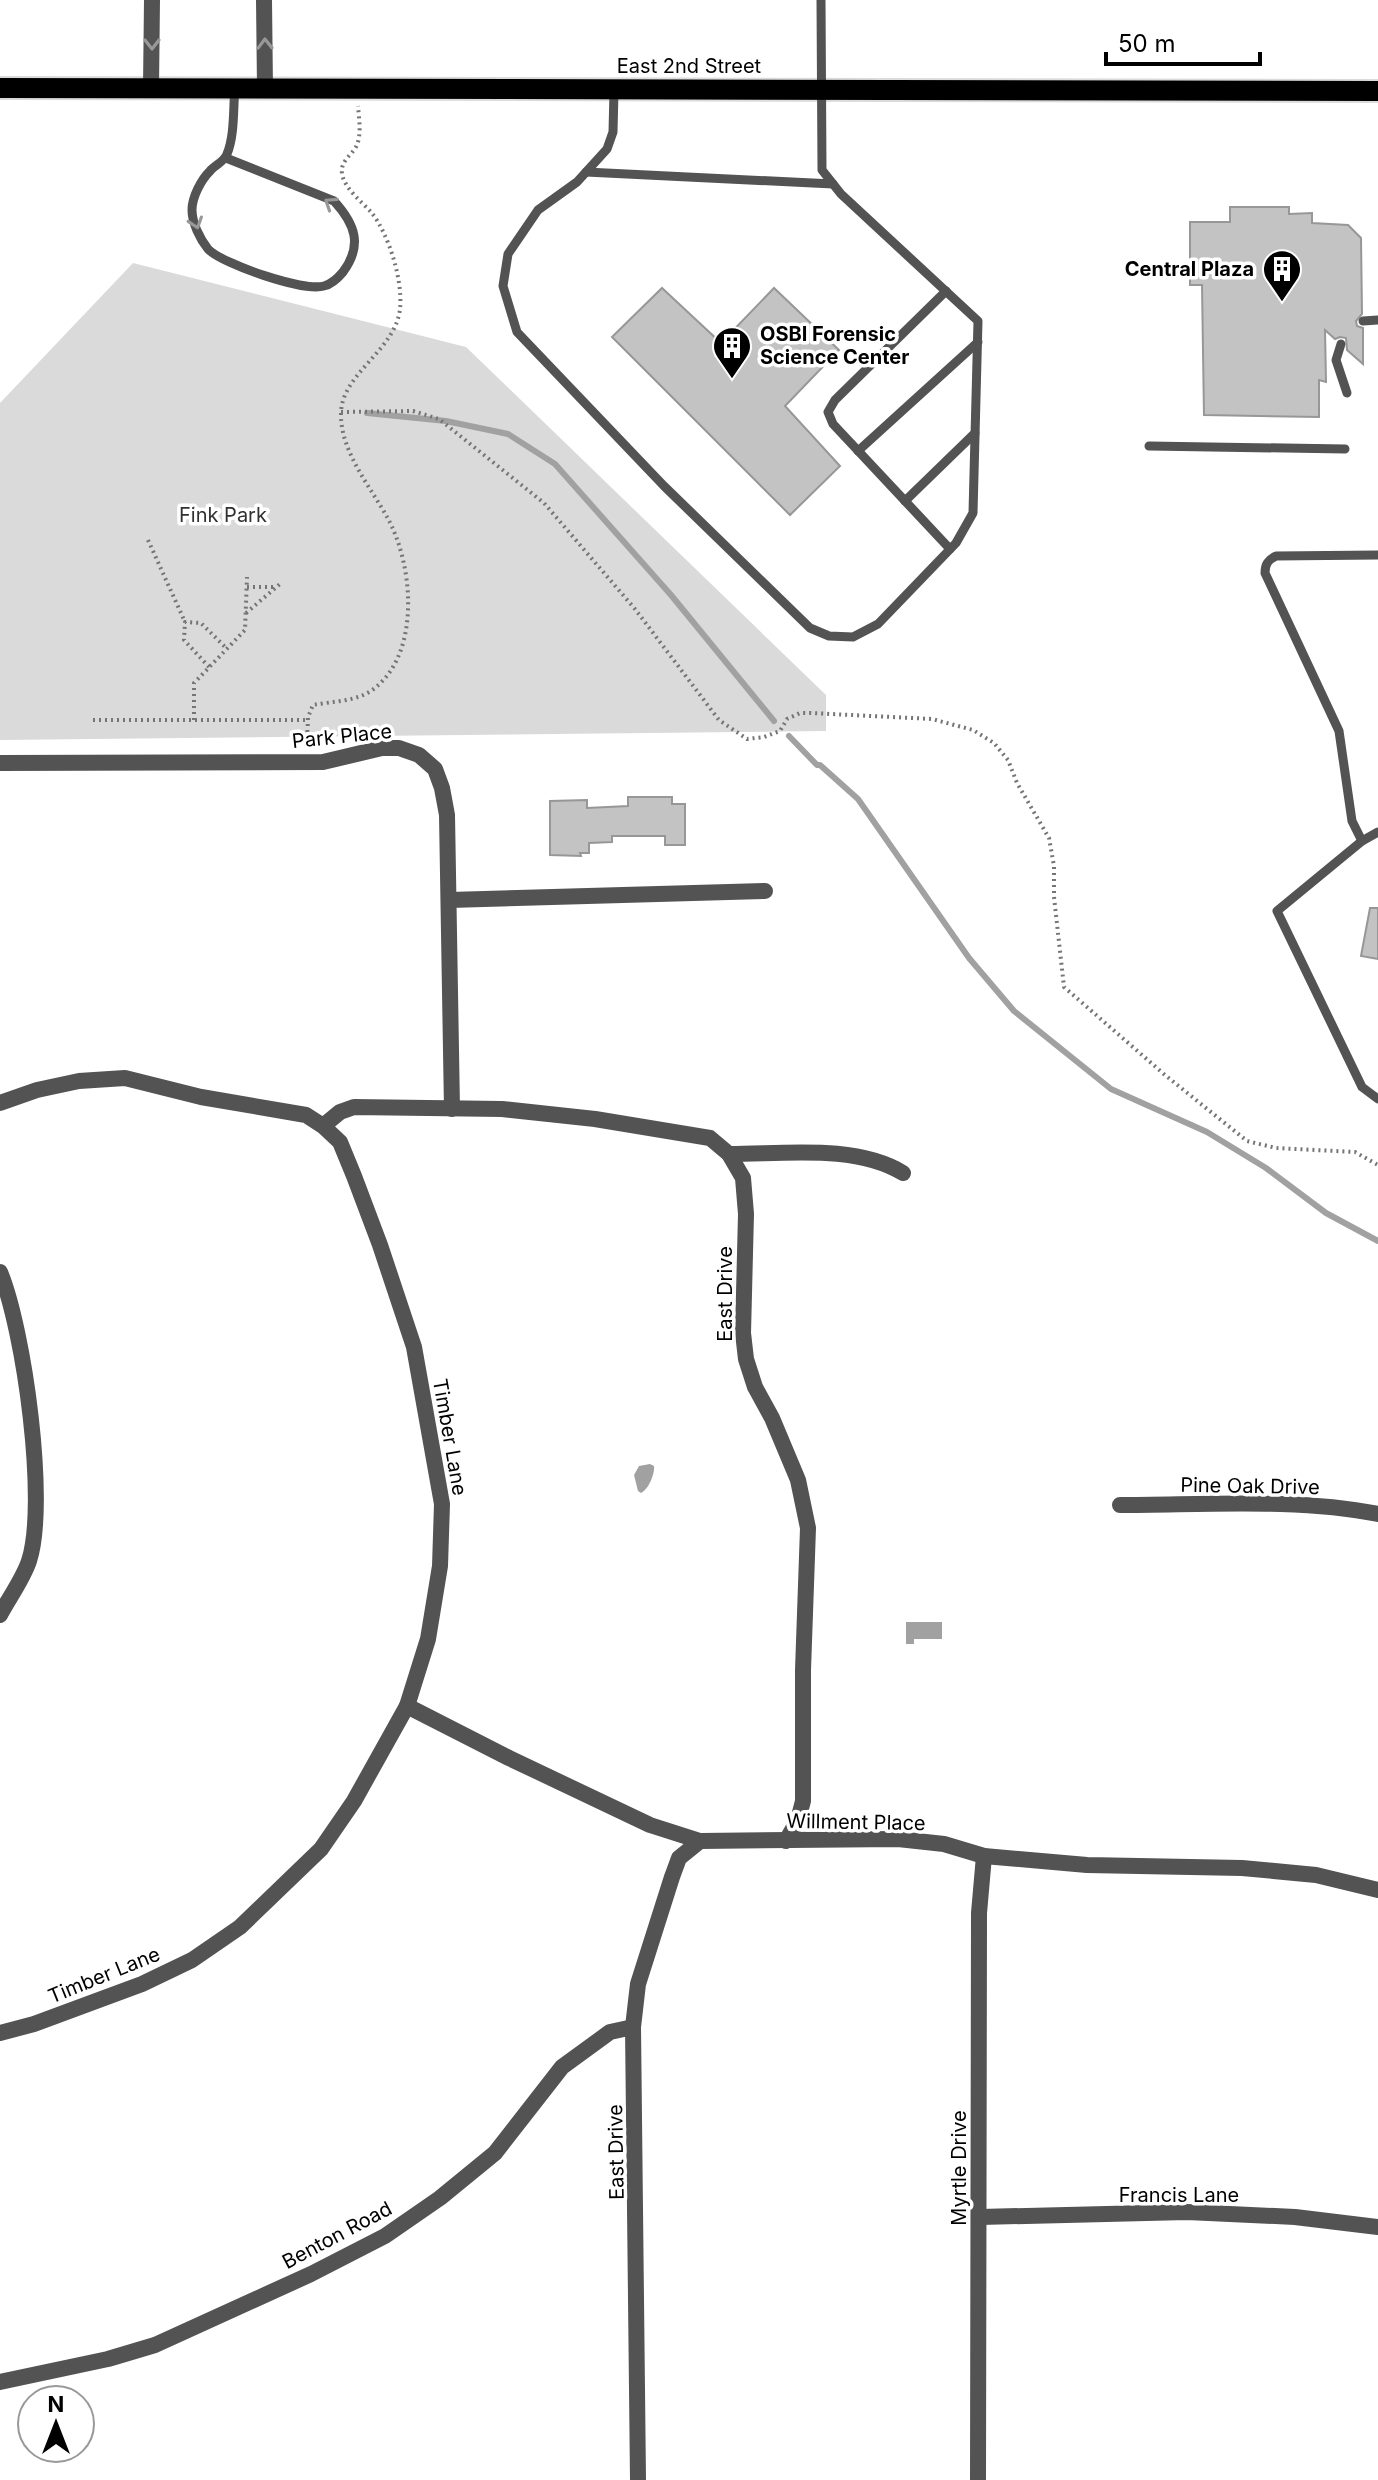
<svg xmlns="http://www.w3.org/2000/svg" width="1378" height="2480" font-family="Inter,sans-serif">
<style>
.green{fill:#dadada}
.water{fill:#a1a1a1}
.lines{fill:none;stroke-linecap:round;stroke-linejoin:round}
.stream{stroke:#a1a1a1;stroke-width:6}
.building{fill:#c3c3c3;stroke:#979797;stroke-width:2}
.primary-casing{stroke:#dbdbdb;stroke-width:24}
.path{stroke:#757575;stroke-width:4;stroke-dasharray:2 4;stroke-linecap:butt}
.lane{stroke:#535353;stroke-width:9}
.street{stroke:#535353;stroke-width:16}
.primary{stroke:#000;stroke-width:20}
.oneway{stroke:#989898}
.labels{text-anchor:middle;stroke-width:7;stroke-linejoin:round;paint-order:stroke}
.street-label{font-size:20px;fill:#000;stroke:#fff}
.poi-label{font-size:20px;font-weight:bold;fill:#000;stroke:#fff;text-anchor:end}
.park-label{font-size:20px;fill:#313131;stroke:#fff}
</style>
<rect width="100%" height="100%" fill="#fff"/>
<polygon class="green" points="133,263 466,347 826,695 826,731 0,740 0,403"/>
<g class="water">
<path d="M650,1464L654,1466C655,1473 649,1489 641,1493L638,1491L634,1475L639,1466Z"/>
<polygon points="906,1622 942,1622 942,1639 914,1639 914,1644 906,1644"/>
</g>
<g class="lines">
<g class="stream">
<polyline points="367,413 446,421 508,434 555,464 671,595 774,721"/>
<polyline points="789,736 817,765 820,765 858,799 969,958 1014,1011 1111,1089 1207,1132 1266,1168 1326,1213 1378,1241"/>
</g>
</g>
<g class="building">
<polygon points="1230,207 1289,207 1289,214 1312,213 1312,223 1348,225 1361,238 1362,314 1356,321 1357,326 1363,328 1363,364 1347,350 1346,338 1340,337 1335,339 1325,330 1326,382 1319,380 1319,417 1204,415 1202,285 1190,285 1190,222 1230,222"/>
<polygon points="662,288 721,343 774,288 839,350 785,406 840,466 790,515 612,337"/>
<polygon points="628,797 672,797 672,804 685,804 685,845 665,845 665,836 612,836 612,842 589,843 589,853 580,853 581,856 550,855 550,801 587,800 587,808 628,806"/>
<polygon points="1370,908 1378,908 1378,959 1361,956"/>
</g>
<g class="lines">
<g class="primary-casing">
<polyline id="primary" points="0,88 1378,91"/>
</g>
<g class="path">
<polyline points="341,412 413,411 439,419 544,503 635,609 719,720 747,739 764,737 780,731 787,719 800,713 811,713 932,719 973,730 994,743 1008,760 1017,783 1049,838 1054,866 1054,897 1064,987 1165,1075 1247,1141 1276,1148 1355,1152 1378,1165"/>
<polyline points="148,540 185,622"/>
<polyline points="247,587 276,587"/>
<polyline points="246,613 280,584"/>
<polyline points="209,667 184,640 185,622 201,623 227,649"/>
<polyline points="93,720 307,720"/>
<polyline points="194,720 194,683 245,630 247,577"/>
<path d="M307,744L308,717L313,705C333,701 359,702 376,687C421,650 413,563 387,517C370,486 340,451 341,413C342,373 395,351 400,309C403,281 389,234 371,212C361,201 345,189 342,174C340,159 355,154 358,142C361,131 359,118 358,106"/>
</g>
<g class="lane">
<polyline points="614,91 613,132 607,149 577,182 538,210 508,254 503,286 517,332 664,486 810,628 829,636 853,637 878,624 956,543 973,513 978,321 841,194 822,170 821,0"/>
<path d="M226,158L334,201C355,224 363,245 343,272C338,278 332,284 324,286C304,292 222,264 208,249C200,239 192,223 192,210C192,197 201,180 210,171C215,165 224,162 227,154C235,135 233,107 235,87"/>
<polyline points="586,172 833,184"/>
<polyline points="946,291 835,400 828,412 833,424 950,549"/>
<polyline points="1363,321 1378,320"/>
<polyline points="1341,344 1336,360 1347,393"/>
<polyline points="1149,446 1345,449"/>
<polyline points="858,451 978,342"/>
<polyline points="905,501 975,433"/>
<polyline points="1378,832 1362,841 1277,911 1362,1087 1378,1099"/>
<path d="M1362,841L1352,821L1339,731L1265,573C1265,564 1268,560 1276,556L1378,555"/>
</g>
<g class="street">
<polyline points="264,0 265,88"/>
<polyline points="151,87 152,0"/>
<polyline points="0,763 323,762 382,748 399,748 419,755 435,769 442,788 447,815 452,1109"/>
<polyline points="449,900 765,891"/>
<polyline points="0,1103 37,1090 79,1081 125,1078 201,1097 306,1115 323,1126 340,1142 354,1176 380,1245 414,1347 442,1504 440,1566 428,1639 407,1706 354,1801 321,1849 240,1927 192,1960 142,1984 34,2024 0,2033"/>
<polyline points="323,1126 340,1112 354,1107 502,1109 595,1119 710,1138 729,1154 743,1178 746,1214 743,1333 746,1359 755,1387 772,1418 798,1480 808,1528 803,1670 803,1801 798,1820 786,1841"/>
<path d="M729,1154C785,1154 855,1144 903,1173"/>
<path d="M0,1272C24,1330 48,1503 29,1561C23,1579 9,1598 0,1615"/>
<path d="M1120,1505C1202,1505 1299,1498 1378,1514"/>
<polyline points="407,1706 509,1758 650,1825 700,1841 898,1839 944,1844 984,1856 1087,1865 1242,1868 1316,1875 1378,1890"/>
<polyline points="980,2217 1187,2212 1295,2217 1378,2227"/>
<polyline points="0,2382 108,2359 155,2345 311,2274 385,2236 440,2198 495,2153 562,2067 610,2032 633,2027"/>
<polyline points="638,2480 633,2027 638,1984 672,1877 679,1858 700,1841"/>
<polyline points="978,2480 979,1913 984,1856"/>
</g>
<use href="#primary" class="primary"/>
</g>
<defs><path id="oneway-chevron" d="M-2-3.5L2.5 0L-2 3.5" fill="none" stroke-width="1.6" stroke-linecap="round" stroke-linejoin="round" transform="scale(2)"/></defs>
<g class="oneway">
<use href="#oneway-chevron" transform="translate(152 44) rotate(90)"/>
<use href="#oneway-chevron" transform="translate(265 44) rotate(-91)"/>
<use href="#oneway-chevron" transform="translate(330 203) rotate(-147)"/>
<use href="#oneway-chevron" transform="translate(196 223) rotate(72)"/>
</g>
<defs>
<g id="building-pin" transform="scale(2)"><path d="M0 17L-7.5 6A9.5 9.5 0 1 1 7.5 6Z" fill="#000" stroke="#fff"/><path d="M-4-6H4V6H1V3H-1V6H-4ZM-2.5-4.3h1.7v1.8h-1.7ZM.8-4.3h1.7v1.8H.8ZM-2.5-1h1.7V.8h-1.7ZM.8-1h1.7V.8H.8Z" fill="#fff"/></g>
</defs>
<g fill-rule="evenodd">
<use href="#building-pin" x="1282" y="269"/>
<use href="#building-pin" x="732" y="346"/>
</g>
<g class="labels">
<g class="street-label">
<text x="689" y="73">East 2nd Street</text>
<text transform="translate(342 736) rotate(-6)" y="7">Park Place</text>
<text transform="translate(725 1294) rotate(-90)" y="7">East Drive</text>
<text transform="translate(450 1437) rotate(80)" y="7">Timber Lane</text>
<text transform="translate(1250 1486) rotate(1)" y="7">Pine Oak Drive</text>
<text transform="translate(856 1822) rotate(1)" y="7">Willment Place</text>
<text transform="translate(104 1975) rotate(-22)" y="7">Timber Lane</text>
<text transform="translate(616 2152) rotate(-91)" y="7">East Drive</text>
<text transform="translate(959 2168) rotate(-90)" y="7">Myrtle Drive</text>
<text x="1179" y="2202">Francis Lane</text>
<text transform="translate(337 2235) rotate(-28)" y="7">Benton Road</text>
</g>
<g class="poi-label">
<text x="1254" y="276">Central Plaza</text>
<text x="760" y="341" text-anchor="start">OSBI Forensic<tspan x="760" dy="23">Science Center</tspan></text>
</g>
<g class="park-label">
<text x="223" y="522">Fink Park</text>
</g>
</g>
<g transform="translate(56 2424)"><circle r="38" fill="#ffffff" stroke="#999999" stroke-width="2"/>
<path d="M0-6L14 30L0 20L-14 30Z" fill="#000000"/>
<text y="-12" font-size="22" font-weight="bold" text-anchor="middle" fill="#000000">N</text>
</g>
<path d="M1106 52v12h154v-12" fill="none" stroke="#000000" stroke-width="4"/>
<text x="1118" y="52" font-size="24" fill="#000000" stroke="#ffffff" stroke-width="6" paint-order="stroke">50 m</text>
</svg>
